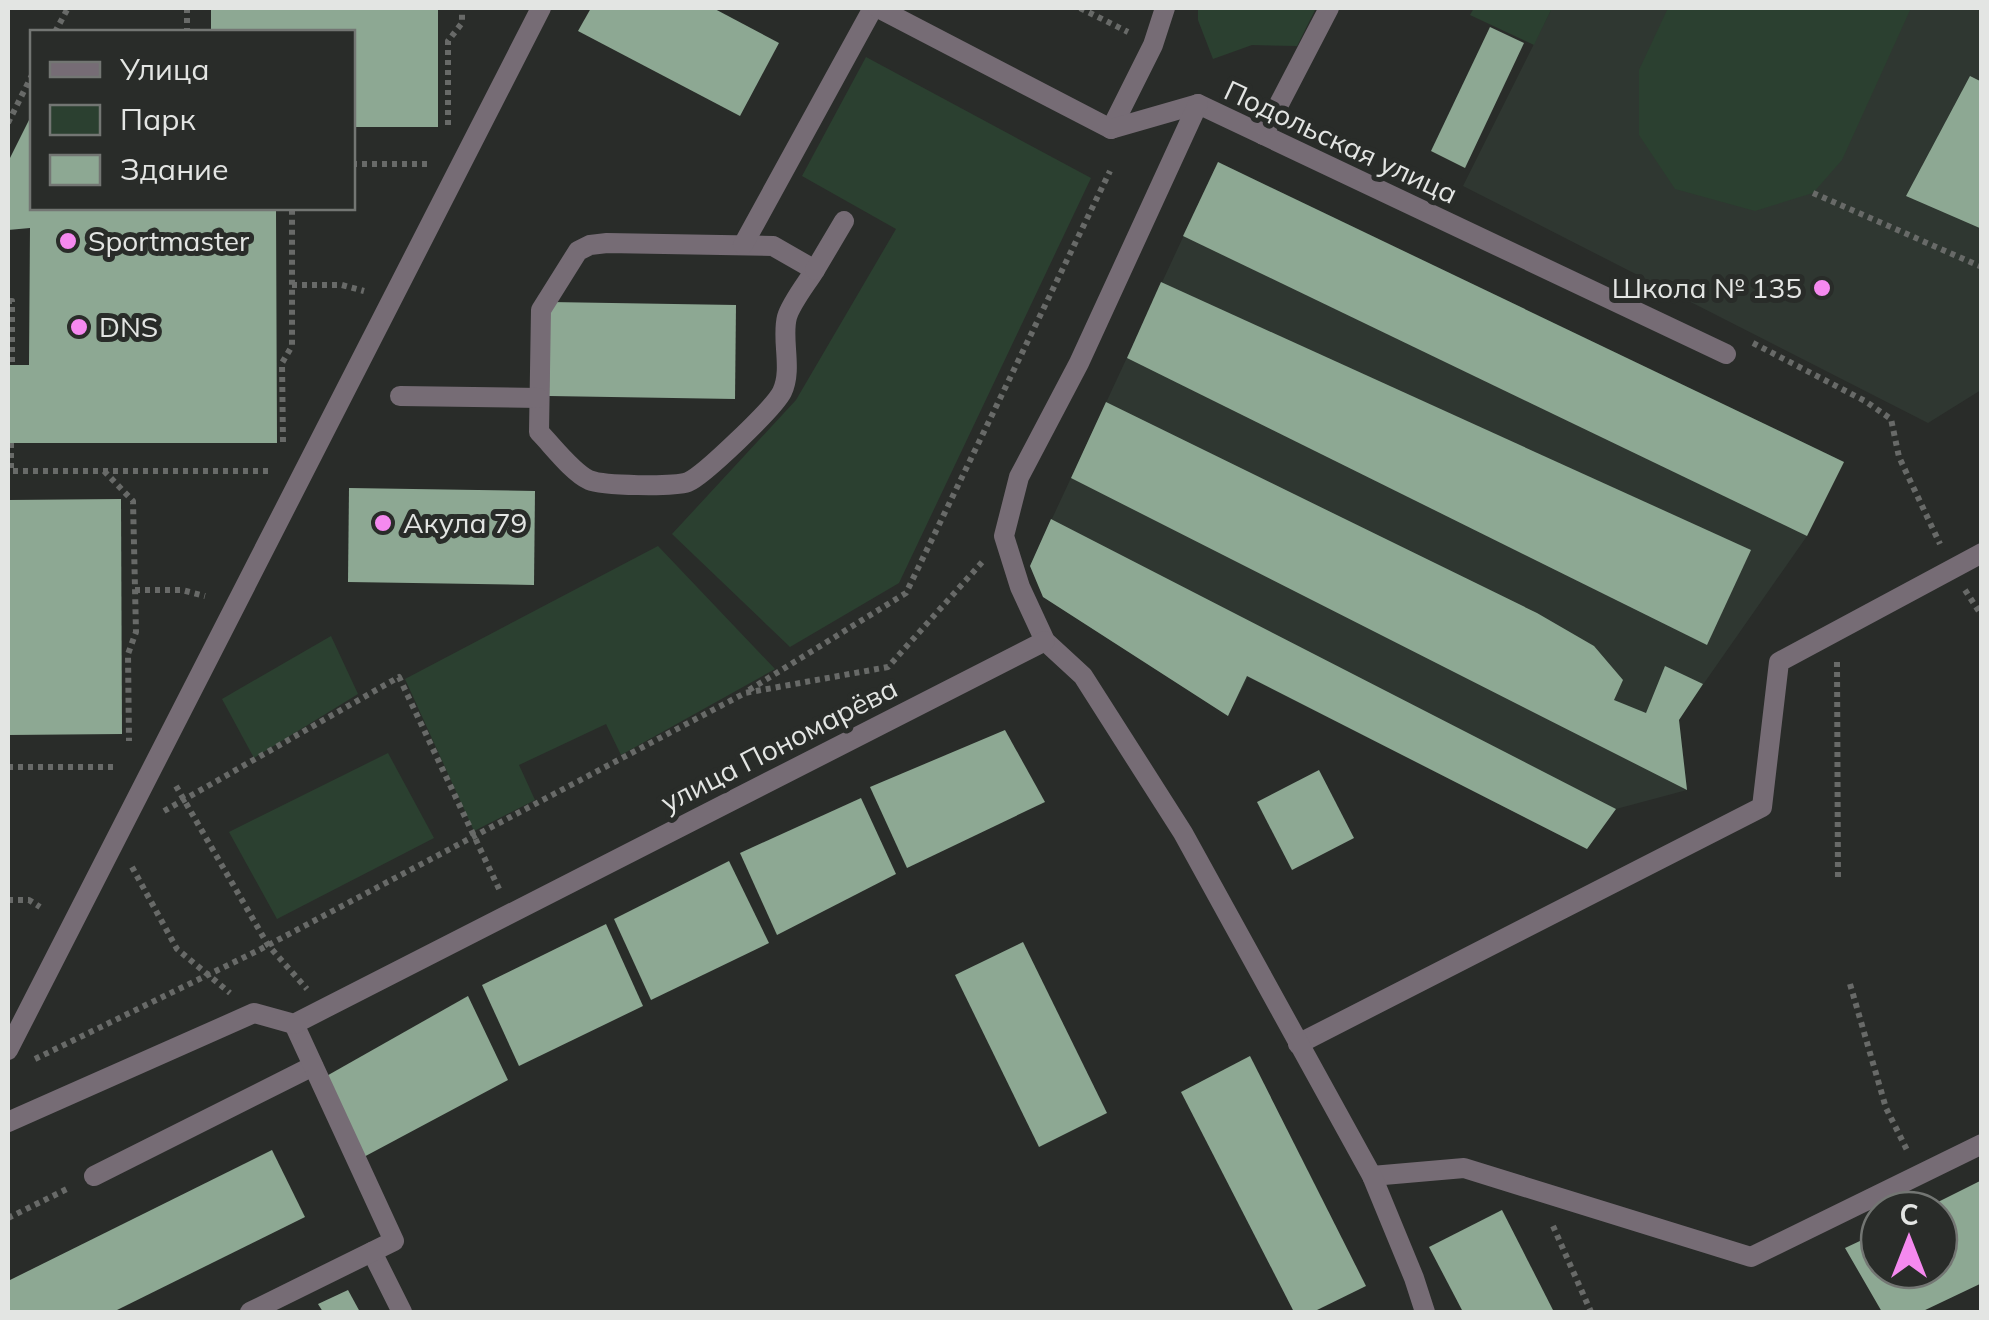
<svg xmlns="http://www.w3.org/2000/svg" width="1989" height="1320" font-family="Mulish,sans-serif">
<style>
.built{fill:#2f3731}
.green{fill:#2b4030}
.building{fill:#8da893}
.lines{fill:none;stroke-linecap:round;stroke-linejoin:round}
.path{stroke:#686a68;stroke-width:6;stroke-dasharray:5 5;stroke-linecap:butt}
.service{stroke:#766c75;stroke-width:20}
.minor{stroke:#766c75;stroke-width:20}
.poi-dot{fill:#f589ef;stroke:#292c29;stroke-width:4}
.labels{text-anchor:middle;stroke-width:10;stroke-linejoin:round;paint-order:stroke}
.street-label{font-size:28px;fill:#e3e5e3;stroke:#292c29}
.poi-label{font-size:28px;fill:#e3e5e3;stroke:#292c29;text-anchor:start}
</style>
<rect width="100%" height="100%" fill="#292c29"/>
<g class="built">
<polygon points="1552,8 1981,8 1981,390 1928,423 1463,186"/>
<polygon points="1218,162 1844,462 1807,536 1679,719 1687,790 1616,809 1587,849 1248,677 1228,716 1043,597 1030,566"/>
</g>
<g class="green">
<polygon points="1198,8 1316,8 1297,46 1252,45 1213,59 1198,20"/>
<polygon points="1474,8 1552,8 1534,45 1470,15"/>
<polygon points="1668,8 1911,8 1842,160 1813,193 1755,211 1675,189 1639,135 1639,70"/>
<polygon points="866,57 1091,178 899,583 790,647 672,534 796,400 896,229 802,176"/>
<polygon points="658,546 775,669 621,755 606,724 519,765 535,800 474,831 405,679"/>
<polygon points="331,636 358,694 254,758 222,699"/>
<polygon points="388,753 434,838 277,919 229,832"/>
</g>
<g class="building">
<polygon points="211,8 438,8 438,127 352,127 352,32 211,32"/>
<polygon points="591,8 713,8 779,43 740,116 578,31"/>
<polygon points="1490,27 1524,43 1465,168 1431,151"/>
<polygon points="1970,76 1982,82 1982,229 1906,196"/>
<polygon points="32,114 32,208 276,208 277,443 8,443 8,365 29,365 30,228 8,230 8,162"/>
<polygon points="1218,162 1844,462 1807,536 1183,236"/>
<polygon points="1161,282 1751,550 1707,645 1127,358"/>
<polygon points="550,302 736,305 735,399 549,396"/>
<polygon points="1106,402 1537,613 1594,646 1623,680 1614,700 1646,713 1665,666 1703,684 1679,720 1687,790 1071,478"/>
<polygon points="349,488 535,491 534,585 348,582"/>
<polygon points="121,499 122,734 8,735 8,500"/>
<polygon points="1051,519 1616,809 1587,849 1247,676 1228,716 1043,597 1030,566"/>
<polygon points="1005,730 1045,802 907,868 870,787"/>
<polygon points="1319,770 1354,838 1292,870 1257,802"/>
<polygon points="861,798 896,874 777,935 740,853"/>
<polygon points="729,861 769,943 651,1000 614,919"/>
<polygon points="606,924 643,1006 519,1066 482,985"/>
<polygon points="1023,942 1107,1113 1039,1147 955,975"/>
<polygon points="468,996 508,1080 360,1159 323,1078"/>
<polygon points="1250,1056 1366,1286 1313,1312 1294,1312 1181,1092"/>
<polygon points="272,1150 305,1217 113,1312 8,1312 8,1281"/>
<polygon points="1982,1180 1982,1283 1921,1312 1882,1312 1845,1248 1879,1232 1879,1270 1939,1270 1939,1210 1922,1210"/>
<polygon points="1502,1210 1554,1312 1463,1312 1429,1247"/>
<polygon points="348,1290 360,1312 323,1312 318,1304"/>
</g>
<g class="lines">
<g class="path">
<polyline points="187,8 187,32"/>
<polyline points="1080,8 1128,32"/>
<polyline points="55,32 68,8"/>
<polyline points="8,123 32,75"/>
<polyline points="448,125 448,41 462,23 462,8"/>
<polyline points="352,164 429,164"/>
<polyline points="1813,193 1982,267"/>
<polyline points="292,285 342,285 364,291"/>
<polyline points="8,301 12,301 12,365"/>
<polyline points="1753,343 1865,401 1891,419 1899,457 1940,544"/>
<polyline points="283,442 282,363 292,346 292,208"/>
<polyline points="11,443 11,471 270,471"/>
<polyline points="104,471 133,501 136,632 128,654 129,741"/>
<polyline points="135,590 182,590 205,596"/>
<polyline points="1965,590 1982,616"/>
<polyline points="1837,662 1838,882"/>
<polyline points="749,690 906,593 1110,171"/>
<polyline points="8,767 115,767"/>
<polyline points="176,786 268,945 307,989"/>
<polyline points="164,811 399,677 500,891"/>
<polyline points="132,867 177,949 230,993"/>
<polyline points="8,900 29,900 40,907"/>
<polyline points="1850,984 1886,1108 1907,1150"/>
<polyline points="35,1059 257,951 745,693 888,667 984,560"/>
<polyline points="8,1218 69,1188"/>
<polyline points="1553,1226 1591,1312"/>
</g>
<g class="service">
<polyline points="1111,129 1153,45 1165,8"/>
<polyline points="1263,135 1329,8"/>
<path d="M607,243L773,246L815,270C807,283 791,303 787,317C781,339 793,369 782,392C774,408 703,476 688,482C673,487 603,486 589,480C572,472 552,445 539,432L541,310L578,251L590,245Z"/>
<polyline points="743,245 873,8"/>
<polyline points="815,270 844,221"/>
<polyline points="400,396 539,398"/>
<polyline points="1298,1044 1762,807 1779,662 1982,553"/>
<polyline points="94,1176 313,1066"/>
<polyline points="1372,1176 1464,1168 1751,1257 1982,1144"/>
<polyline points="372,1252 402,1312"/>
<polyline points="250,1312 394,1241 294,1024"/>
</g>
<g class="minor">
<polyline points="878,8 1111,129 1198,104 1726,354"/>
<polyline points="1198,104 1079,363 1019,477 1004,536 1020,587 1045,641 1083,676 1183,833 1372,1176 1414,1278 1425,1312"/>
<polyline points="8,1050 541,8"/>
<polyline points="8,1122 254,1013 294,1024 1045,641"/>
</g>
</g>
<g class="poi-dot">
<circle cx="68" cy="241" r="10"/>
<circle cx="1822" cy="288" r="10"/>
<circle cx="79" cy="327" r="10"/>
<circle cx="383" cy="523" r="10"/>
</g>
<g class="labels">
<g class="street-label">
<text transform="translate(1341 142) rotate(25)" y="10">Подольская улица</text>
<text transform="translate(779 745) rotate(-27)" y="10">улица Пономарёва</text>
</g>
<g class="poi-label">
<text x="88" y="251">Sportmaster</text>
<text x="1802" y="298" text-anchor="end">Школа № 135</text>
<text x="99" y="337">DNS</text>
<text x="403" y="533">Акула 79</text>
</g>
</g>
<rect width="1989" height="1320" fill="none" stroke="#e3e5e3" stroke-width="20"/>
<rect x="30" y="30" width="325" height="180" fill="#292c29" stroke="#737673" stroke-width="2.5"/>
<rect x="50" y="62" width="50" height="15" fill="#766c75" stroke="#737673" stroke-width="2.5"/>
<text x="120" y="80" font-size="30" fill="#e3e5e3">Улица</text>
<rect x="50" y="105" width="50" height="30" fill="#2b4030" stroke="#737673" stroke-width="2.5"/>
<text x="120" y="130" font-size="30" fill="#e3e5e3">Парк</text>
<rect x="50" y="155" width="50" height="30" fill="#8da893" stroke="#737673" stroke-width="2.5"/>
<text x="120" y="180" font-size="30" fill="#e3e5e3">Здание</text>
<g transform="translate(1909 1240)"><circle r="48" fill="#292c29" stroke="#737673" stroke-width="2.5"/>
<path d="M0-8L18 38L0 25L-18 38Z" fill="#f589ef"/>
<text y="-15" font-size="28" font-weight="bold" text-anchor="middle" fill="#e3e5e3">С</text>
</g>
</svg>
